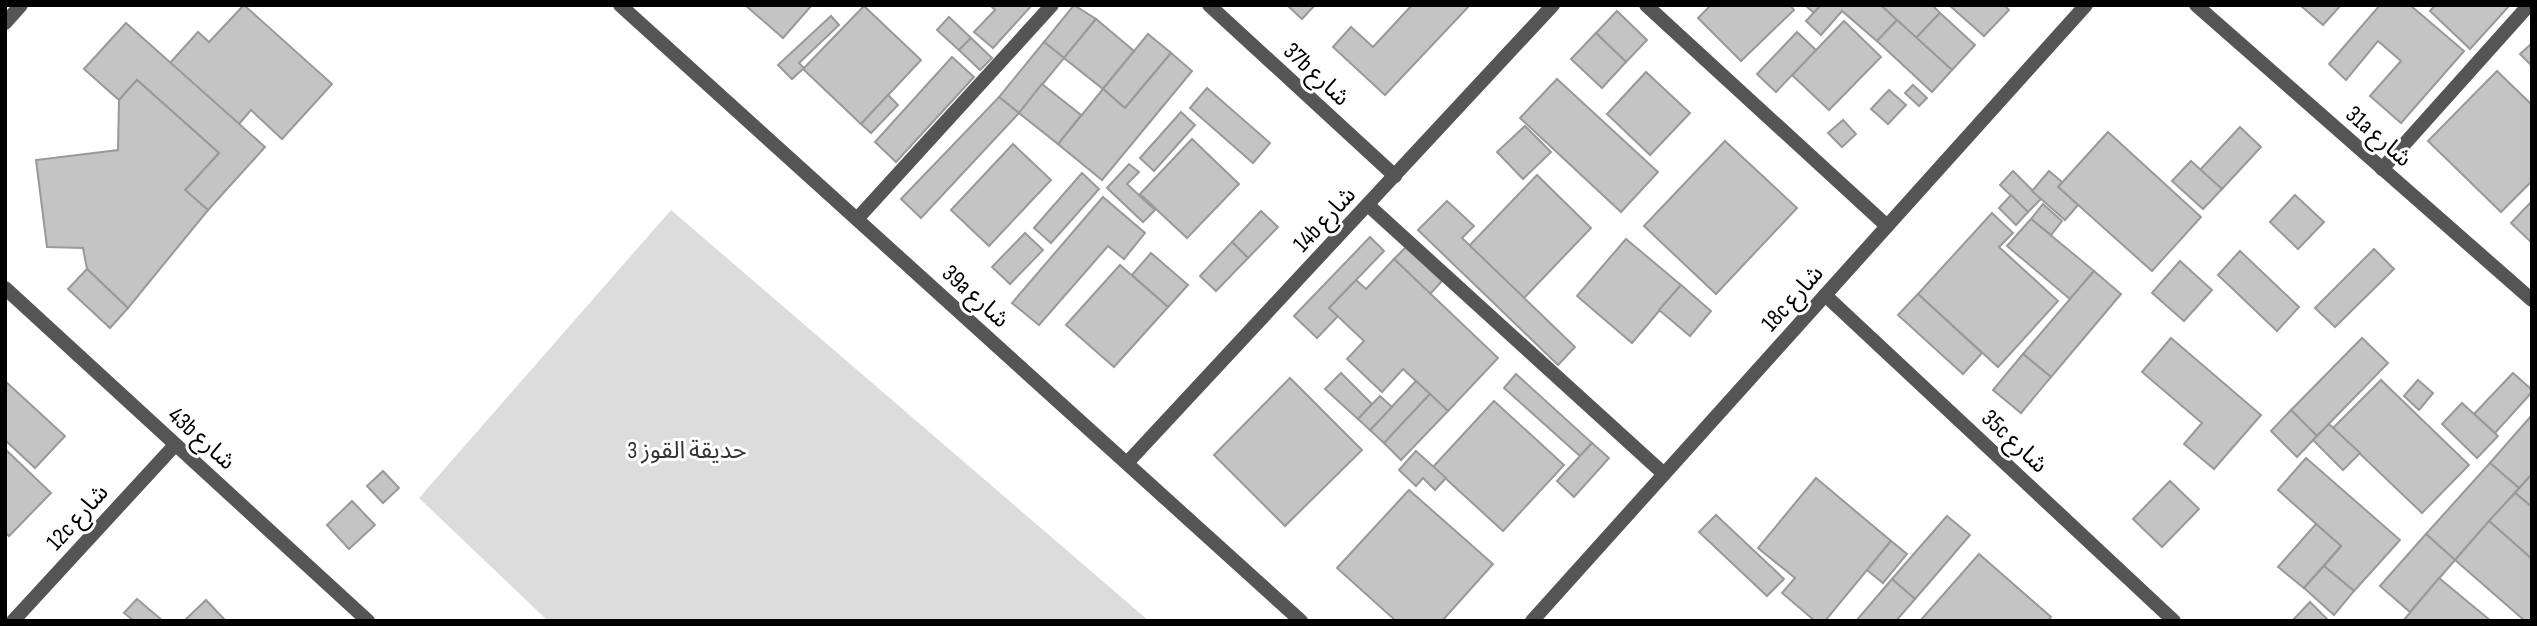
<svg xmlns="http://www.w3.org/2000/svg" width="2537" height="626" font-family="'Sofia Sans Condensed','Noto Sans Arabic',sans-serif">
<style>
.green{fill:#dcdcdc}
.building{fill:#c4c4c4;stroke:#999;stroke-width:2}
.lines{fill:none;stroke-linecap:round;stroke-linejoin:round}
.lane{stroke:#555;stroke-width:14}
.street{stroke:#555;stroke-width:14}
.labels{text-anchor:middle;stroke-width:6;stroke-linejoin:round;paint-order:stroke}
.street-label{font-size:24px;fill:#000;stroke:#fff}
.park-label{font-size:24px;fill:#333;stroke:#fff}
</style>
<rect width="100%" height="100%" fill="#fff"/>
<polygon class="green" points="671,210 1149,621 548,621 419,498"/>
<g class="building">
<polygon points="244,5 332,84 282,139 251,110 239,124 170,63 198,32 209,42"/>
<polygon points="745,5 812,5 783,38"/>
<polygon points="990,5 1032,5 993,48 974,32 995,10"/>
<polygon points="1074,5 1096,19 1064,58 1044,42"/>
<polygon points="1287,5 1315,5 1302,19"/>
<polygon points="1412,5 1470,5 1385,95 1333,47 1351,27 1373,47"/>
<polygon points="1711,5 1790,5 1794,10 1741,61 1698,18"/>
<polygon points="1805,5 1821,5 1814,13"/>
<polygon points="1821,5 1881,5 1897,20 1877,41 1842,11 1821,35 1806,21"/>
<polygon points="1881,5 1932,5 1940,13 1916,38"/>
<polygon points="1949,5 2004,5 2009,10 1984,36"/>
<polygon points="2300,5 2341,5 2323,25"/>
<polygon points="2380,5 2410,5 2464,51 2401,123 2370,96 2401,61 2378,41 2346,80 2329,64"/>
<polygon points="2435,5 2510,5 2470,49 2430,11"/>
<polygon points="864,6 921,60 861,124 803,69"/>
<polygon points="1617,11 1647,40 1626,62 1596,33"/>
<polygon points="1940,13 1975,45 1952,70 1916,38"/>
<polygon points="831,16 839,25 799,63 804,68 792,79 778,65"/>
<polygon points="949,17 971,38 959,50 937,30"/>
<polygon points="1096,19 1134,51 1103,89 1064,58"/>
<polygon points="1897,20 1952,70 1932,92 1877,41"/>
<polygon points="1844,21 1881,57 1829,110 1792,75"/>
<polygon points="126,23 265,147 208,210 185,190 219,153 137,80 119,100 84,69"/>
<polygon points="1797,32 1816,50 1776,92 1757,74"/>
<polygon points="1596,33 1626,62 1602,88 1571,59"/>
<polygon points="1148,34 1171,53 1125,108 1103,89"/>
<polygon points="971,38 992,58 980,70 959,50"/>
<polygon points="1044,42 1064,58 1019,113 999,97"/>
<polygon points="2532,43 2532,66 2520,54"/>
<polygon points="1171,53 1192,71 1102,180 1058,144 1103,89 1125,108"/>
<polygon points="952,57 974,77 896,162 875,142"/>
<polygon points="2497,71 2532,105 2532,181 2501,212 2428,141"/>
<polygon points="1646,72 1690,113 1650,155 1607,114"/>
<polygon points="1557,79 1658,172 1621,212 1520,118"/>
<polygon points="137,80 219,153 185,190 208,210 128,308 87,269 83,248 47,247 36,160 118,150 119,100"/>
<polygon points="1042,84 1081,115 1058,144 1019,113"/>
<polygon points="1913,85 1927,98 1919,106 1905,93"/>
<polygon points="1207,88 1270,143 1253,163 1190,108"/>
<polygon points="1889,90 1906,105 1888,124 1871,109"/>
<polygon points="888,95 898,105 871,133 861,124"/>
<polygon points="999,97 1019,113 921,218 901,199"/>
<polygon points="1181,112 1195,125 1154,171 1140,158"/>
<polygon points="1843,120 1856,134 1842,147 1828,133"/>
<polygon points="1525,126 1551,152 1523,179 1497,152"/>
<polygon points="2240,127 2261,147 2222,189 2200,170"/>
<polygon points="2108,132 2201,217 2152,271 2058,187"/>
<polygon points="1192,139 1239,184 1187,238 1140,194"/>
<polygon points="1725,141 1797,208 1716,294 1644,226"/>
<polygon points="1013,144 1051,180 989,246 951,210"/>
<polygon points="2191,161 2222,189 2203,209 2172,181"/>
<polygon points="1129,164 1139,172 1127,184 1155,210 1143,222 1107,188"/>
<polygon points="2013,171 2041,199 2028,212 2000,185"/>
<polygon points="2049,171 2062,182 2058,187 2078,205 2065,220 2032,191"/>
<polygon points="1082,173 1099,189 1051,243 1034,228"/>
<polygon points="1537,175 1591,228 1524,298 1469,246"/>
<polygon points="2011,195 2028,212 2016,225 1999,208"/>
<polygon points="2295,195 2324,222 2298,249 2270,222"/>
<polygon points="1103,197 1145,233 1124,259 1108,246 1039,325 1012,303"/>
<polygon points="1447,201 1474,226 1462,238 1575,347 1558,365 1418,230"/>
<polygon points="2532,201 2532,243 2511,223"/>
<polygon points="2043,204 2062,221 2051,235 2031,219"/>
<polygon points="1261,211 1278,227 1248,258 1232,242"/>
<polygon points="1992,213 2013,233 1999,247 2058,301 1998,367 1918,294"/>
<polygon points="2031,219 2094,271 2070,299 2007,246"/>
<polygon points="1025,233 1043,250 1010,284 992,267"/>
<polygon points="1370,237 1384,251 1329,308 1338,316 1317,338 1294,316"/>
<polygon points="1626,239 1681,285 1632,343 1577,296"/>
<polygon points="1232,242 1248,258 1216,291 1200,276"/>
<polygon points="1406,247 1442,281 1430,294 1394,259"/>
<polygon points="2374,249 2394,269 2335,327 2315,308"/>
<polygon points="2240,251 2299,307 2277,331 2218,275"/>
<polygon points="1151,253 1188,285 1168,307 1132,275"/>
<polygon points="1394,259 1498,358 1448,411 1403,369 1382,392 1347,359 1364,341 1329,308 1356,280 1366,289"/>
<polygon points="2180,261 2212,290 2184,321 2152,293"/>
<polygon points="1120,265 1168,307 1114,367 1066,325"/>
<polygon points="87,269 128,308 110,328 68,289"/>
<polygon points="2094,271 2121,294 2051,377 2023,354"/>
<polygon points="1681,285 1711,311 1690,336 1659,310"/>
<polygon points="1918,294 1982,353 1963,374 1898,315"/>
<polygon points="2171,338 2261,415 2214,469 2184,444 2202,423 2142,372"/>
<polygon points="2362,338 2388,363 2317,436 2291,410"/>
<polygon points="2023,354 2051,377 2021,413 1993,390"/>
<polygon points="1341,373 1372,404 1358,419 1325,389"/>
<polygon points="2513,373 2532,390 2532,392 2495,433 2474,414"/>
<polygon points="1516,374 1592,443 1580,456 1504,388"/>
<polygon points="1290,378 1362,450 1285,526 1214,455"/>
<polygon points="2381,380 2469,465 2422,513 2333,428"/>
<polygon points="2418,380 2433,393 2419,410 2404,396"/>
<polygon points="5,381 65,436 35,468 5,440"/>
<polygon points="1416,381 1430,394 1384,443 1370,430"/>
<polygon points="1430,394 1448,411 1401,460 1384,443"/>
<polygon points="1380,396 1392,407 1370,430 1358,419"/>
<polygon points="1494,401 1564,465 1503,531 1433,467"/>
<polygon points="2462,403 2498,436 2477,458 2442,424"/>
<polygon points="2291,410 2317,436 2297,457 2271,431"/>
<polygon points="2532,415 2532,474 2519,488 2490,463"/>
<polygon points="2329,424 2360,453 2343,470 2313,440"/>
<polygon points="1592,443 1609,458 1574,497 1557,481"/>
<polygon points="5,449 51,493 9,536 5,532"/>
<polygon points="1416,451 1446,478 1435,490 1423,478 1416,486 1399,470"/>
<polygon points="2306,458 2400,540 2354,591 2324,566 2341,546 2278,490"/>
<polygon points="2490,463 2519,488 2455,560 2426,534"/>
<polygon points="383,471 399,488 383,503 367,486"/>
<polygon points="2532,474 2532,507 2515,493"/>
<polygon points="1816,478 1891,541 1825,621 1815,621 1782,593 1795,578 1758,548"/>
<polygon points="2170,481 2199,509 2162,547 2133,519"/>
<polygon points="1409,490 1493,564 1442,621 1396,621 1337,568"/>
<polygon points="2515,493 2532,507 2532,559 2489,521"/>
<polygon points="352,501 375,525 349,549 327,525"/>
<polygon points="1716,515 1784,579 1767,596 1699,532"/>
<polygon points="1947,516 1970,535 1915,599 1892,579"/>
<polygon points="2489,521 2532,559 2532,621 2525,621 2455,560"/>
<polygon points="2316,524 2341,546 2304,588 2278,567"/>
<polygon points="2426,534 2455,560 2410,612 2380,586"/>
<polygon points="1891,541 1907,554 1883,583 1867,570"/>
<polygon points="1979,554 2051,617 2048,621 1920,621"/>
<polygon points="2324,566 2354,591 2334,615 2304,588"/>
<polygon points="2439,578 2491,621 2403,621"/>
<polygon points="1892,579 1915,599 1896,621 1856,621"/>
<polygon points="137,599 163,621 134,621 124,613"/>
<polygon points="206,600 226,621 184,621"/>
<polygon points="2310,602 2329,621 2292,621"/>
</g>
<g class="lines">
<g class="lane">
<polyline points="1646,5 1887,226"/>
<polyline points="2382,169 2529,5"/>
<polyline points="1368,205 1664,474"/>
<polyline points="857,219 1052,5"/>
</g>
<g class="street">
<polyline points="620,5 1301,621"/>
<polyline points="1209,5 1395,176"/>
<polyline points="2196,5 2532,300"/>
<polyline points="5,23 21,5"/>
<polyline points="5,288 368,621"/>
<polyline points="1825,295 2174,621"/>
<polyline points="1127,463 1553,5"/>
<polyline points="13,621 175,445"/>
<polyline points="1532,621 2086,5"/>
</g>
</g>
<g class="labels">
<g class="street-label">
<text transform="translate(1317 74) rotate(43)" y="8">37b شارع</text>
<text transform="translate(2379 136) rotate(41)" y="8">31a شارع</text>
<text transform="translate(1324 219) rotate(-47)" y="8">14b شارع</text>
<text transform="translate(976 296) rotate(42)" y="8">39a شارع</text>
<text transform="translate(1792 298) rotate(-48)" y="8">18c شارع</text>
<text transform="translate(202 438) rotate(42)" y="8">43b شارع</text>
<text transform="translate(2015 441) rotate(43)" y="8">35c شارع</text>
<text transform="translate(77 517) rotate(-48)" y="8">12c شارع</text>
</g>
<g class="park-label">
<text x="687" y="458">حديقة القوز 3</text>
</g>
</g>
<rect width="2537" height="626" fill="none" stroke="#000000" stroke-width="14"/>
</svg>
